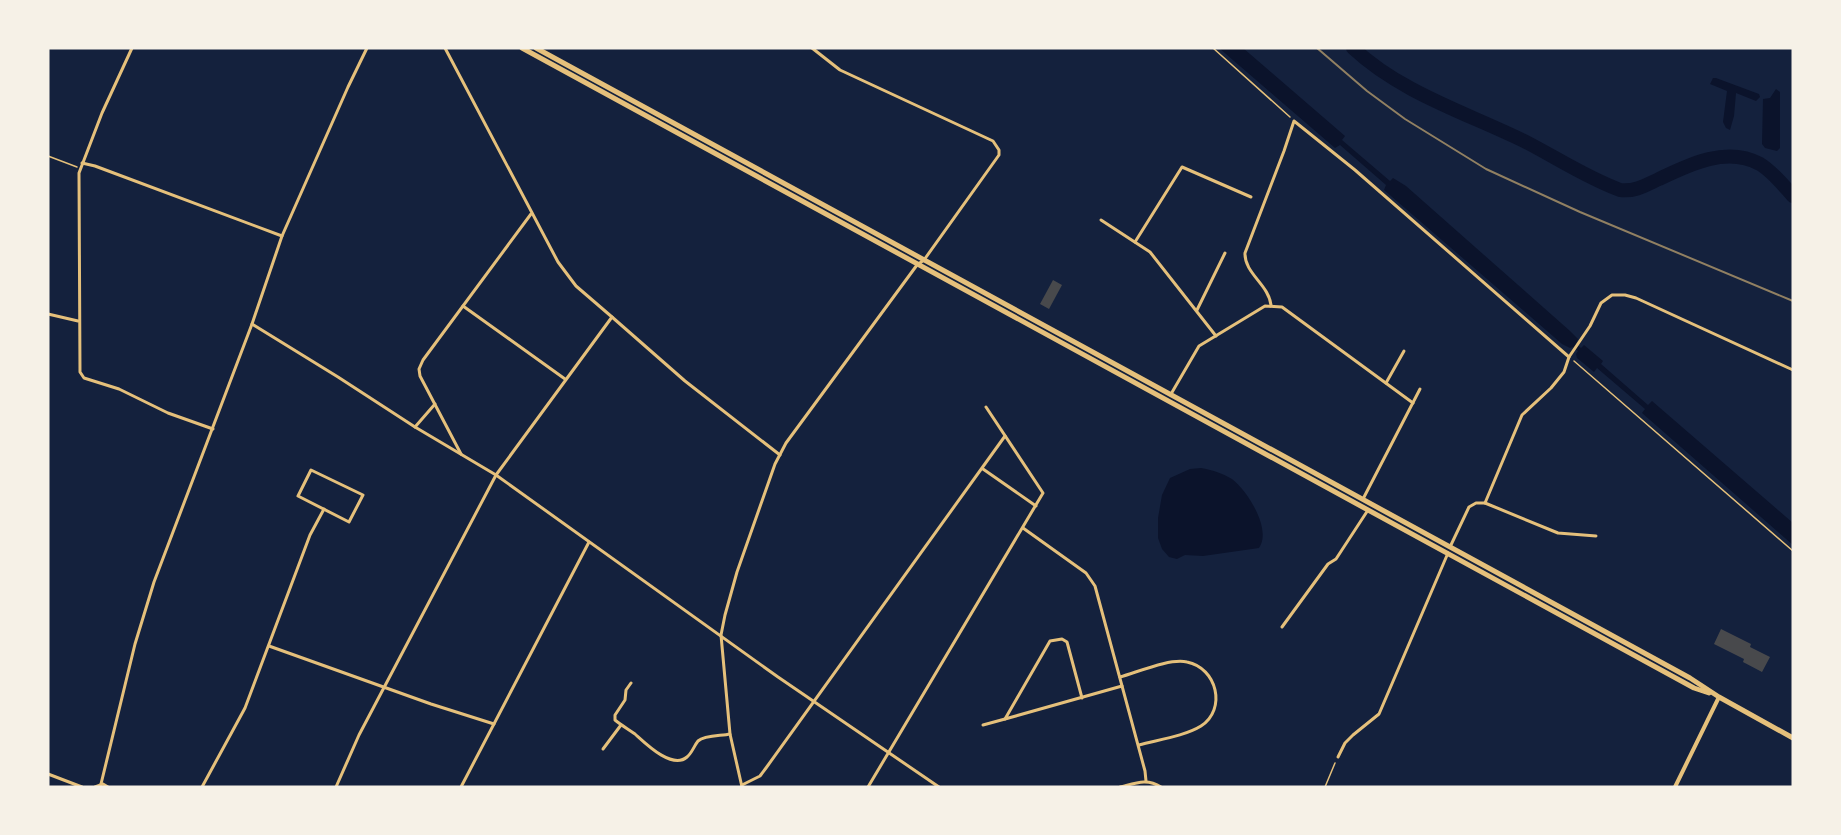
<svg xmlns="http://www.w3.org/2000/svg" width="1841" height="835" font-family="'Noto Serif',serif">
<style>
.water{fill:#0b132b}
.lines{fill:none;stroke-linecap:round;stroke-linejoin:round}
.river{stroke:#0b132b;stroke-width:14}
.building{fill:#48494c}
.path{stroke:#e5c07b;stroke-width:1.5}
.minor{stroke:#e5c07b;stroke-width:3}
.tertiary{stroke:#e5c07b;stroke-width:4}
.primary{stroke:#e5c07b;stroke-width:5}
.rail{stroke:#918062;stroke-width:2}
</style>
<rect width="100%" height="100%" fill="#14213d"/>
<g class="water">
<polygon points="1219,48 1243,48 1345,136 1342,140 1390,181 1393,178 1406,186 1570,331 1578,339 1576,344 1581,348 1584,345 1603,361 1601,364 1648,405 1652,401 1793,523 1793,545 1642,413 1645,409 1597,368 1594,372 1577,358 1576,354 1578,351 1573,347 1570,348 1562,344 1384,190 1386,185 1340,145 1335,148"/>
<polygon points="1713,78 1716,78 1759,94 1760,97 1756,101 1736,93 1734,116 1730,130 1726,128 1723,122 1727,91 1710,84"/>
<polygon points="1776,89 1780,92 1780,148 1777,151 1765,148 1762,144 1763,99 1770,98"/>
<path d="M1201,468C1212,470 1222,473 1232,479C1248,491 1272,530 1259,548L1203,556L1185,555L1177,559L1169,557L1162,549L1158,538V518L1162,495L1170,478L1190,469Z"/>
</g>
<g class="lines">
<path class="river" d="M1353,48C1401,93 1467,113 1526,142C1557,158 1587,178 1620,190C1635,192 1646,185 1659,179C1690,164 1727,146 1760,164C1772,171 1784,186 1793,196"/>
</g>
<g class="building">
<polygon points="1053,280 1062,285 1049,309 1040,304"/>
<polygon points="1721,629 1751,644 1750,647 1770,657 1762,672 1743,662 1744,659 1714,644"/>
</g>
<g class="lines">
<g class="path">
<polyline points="1213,48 1290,117"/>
<polyline points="48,156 77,167"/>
<polyline points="1574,361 1793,551"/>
<polyline points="1325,787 1335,763"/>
</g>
<g class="minor">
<polyline points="132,48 102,113 79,173 80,372 84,378 119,389 168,413 213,429"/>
<polyline points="445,48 558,262 576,286 612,317 685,381 780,455"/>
<polyline points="82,163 95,166 282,236"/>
<polyline points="1101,220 1150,252 1216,336"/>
<polyline points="1135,242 1182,167 1251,197"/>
<path d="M1271,305C1269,285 1244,273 1245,253L1284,151L1294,121L1355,170L1569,357"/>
<polyline points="463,306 565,379"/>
<polyline points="1197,310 1225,253"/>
<polyline points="48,314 78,321"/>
<polyline points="252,324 338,377 415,427 496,475 778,677 939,787"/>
<polyline points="1386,383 1404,351"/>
<polyline points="1171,394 1199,346 1265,306 1282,307 1413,403"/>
<polyline points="415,427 435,404"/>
<polyline points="461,454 420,376 419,369 423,360 531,214"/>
<polyline points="983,469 1036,506"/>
<polygon points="311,470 363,495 349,522 298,496"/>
<polyline points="1363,499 1420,389"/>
<polyline points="1485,503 1522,415 1551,388 1564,372 1569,357 1590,326 1601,303 1612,295 1625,295 1636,298 1793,370"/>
<polyline points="1023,528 1086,573 1095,586 1145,771 1146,781"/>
<polyline points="1450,547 1469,507 1476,503 1485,503 1558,533 1596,536"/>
<polyline points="1282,627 1328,564 1336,559 1368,510"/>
<polyline points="269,646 431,704 494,724"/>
<path d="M1120,677C1138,672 1170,658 1187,662C1217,668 1227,709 1201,726C1185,736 1157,740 1139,745"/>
<path d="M631,683L626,690L625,700L615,715V720C621,725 628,729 635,734C645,743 672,770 687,757C692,753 694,746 698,741C705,735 721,736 730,734"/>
<polyline points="1082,698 1067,642 1062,639 1050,641 1005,719 1122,686"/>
<polyline points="983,725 1005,719"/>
<polyline points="603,749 621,725"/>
<polyline points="1338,757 1345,743 1353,735 1379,714 1448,553"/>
<polyline points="48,774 82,787"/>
<polyline points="101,784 135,644 154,582 252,324 282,236 348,87 367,48"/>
<polyline points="742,785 760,776 766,768 1005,436"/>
<polyline points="95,787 103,784 108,787"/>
<polyline points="202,787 245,708 310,535 324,509"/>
<polyline points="336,787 359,735 496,475 612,317"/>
<polyline points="461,787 589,542"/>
<polyline points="742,787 730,734 721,635 725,615 737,572 775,464 786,443 917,265 924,260 999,155 999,150 993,141 840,70 812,48"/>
<polyline points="868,787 1043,493 986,407"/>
<path d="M1120,787C1136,783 1147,778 1161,787"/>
</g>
<polyline class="tertiary" points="1675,787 1719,697"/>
<g class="primary">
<polyline points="522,48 1694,688 1709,693"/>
<polyline points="536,48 1690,678 1719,697 1793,738"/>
</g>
<polyline class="rail" points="1317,48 1367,91 1405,119 1486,169 1580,212 1793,301"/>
</g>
<rect width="1841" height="835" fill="none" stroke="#f6f1e7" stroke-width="99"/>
</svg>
